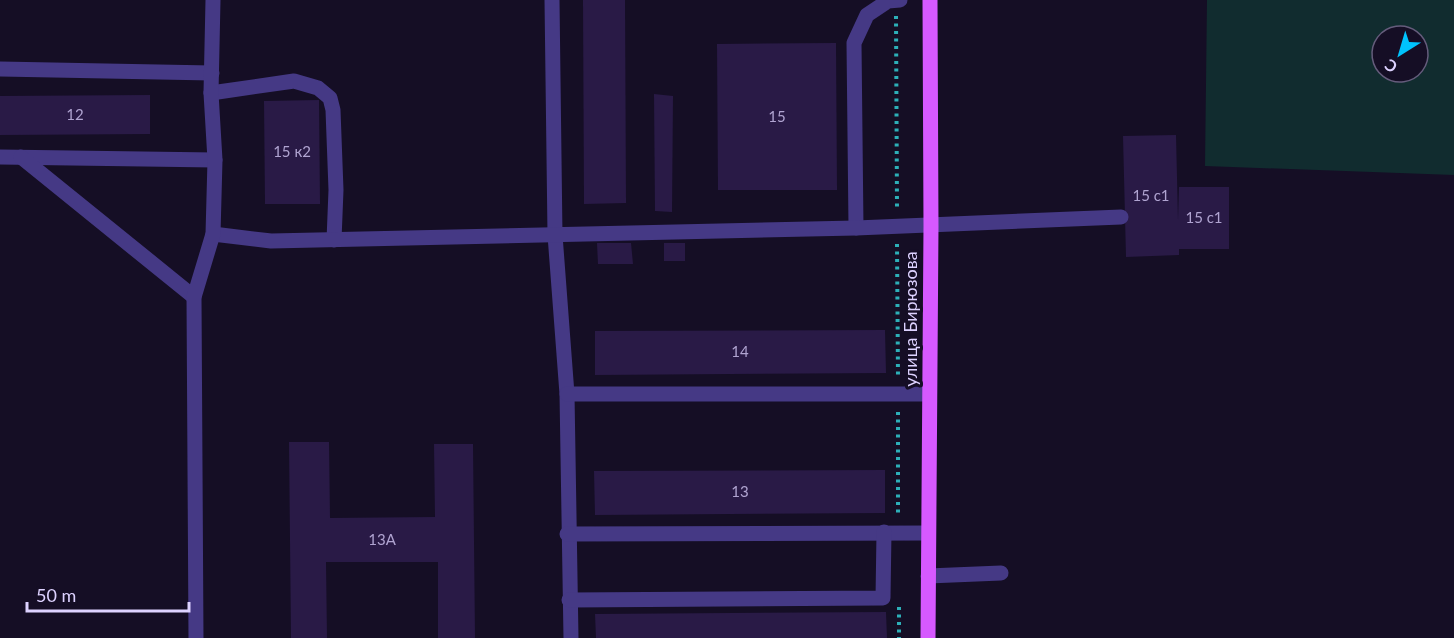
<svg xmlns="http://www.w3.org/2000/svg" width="1454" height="638" font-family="Lato,sans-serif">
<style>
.green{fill:#112c2f;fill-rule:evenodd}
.building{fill:#291a46}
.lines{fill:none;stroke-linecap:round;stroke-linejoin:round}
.path{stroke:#2dafb8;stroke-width:4;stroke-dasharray:3 4.5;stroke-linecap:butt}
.minor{stroke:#453985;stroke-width:15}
.major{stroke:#d659ff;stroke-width:15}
.labels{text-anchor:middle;stroke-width:6;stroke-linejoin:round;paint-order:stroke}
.number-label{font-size:15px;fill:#b0a4d1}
.street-label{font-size:18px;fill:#ddd2ff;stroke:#150e25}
</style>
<rect width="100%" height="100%" fill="#150e25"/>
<path class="green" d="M1207,0H1454V175L1205,166ZM1382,36H1418V72H1382Z"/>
<g class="building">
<polygon points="583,0 625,0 626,203 584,204"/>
<polygon points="836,43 837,190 718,190 717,44"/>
<polygon points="654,94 673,96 672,212 655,211"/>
<polygon points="150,95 150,134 0,135 0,96"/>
<polygon points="319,100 320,204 265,204 264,101"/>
<polygon points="1176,135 1178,220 1179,187 1229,187 1229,249 1179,249 1179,255 1126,257 1123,136"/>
<polygon points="597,243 631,243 633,264 598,264"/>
<rect x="664" y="243" width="21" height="18"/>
<polygon points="885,330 886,373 595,375 595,331"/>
<polygon points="289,442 329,442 330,518 435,517 434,444 473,444 475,638 438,638 438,562 326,562 327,638 291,638"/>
<polygon points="885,470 885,513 595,515 594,471"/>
<polygon points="886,612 887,638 596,638 595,614"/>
</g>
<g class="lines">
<g class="path">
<polyline points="896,16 897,209"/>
<polyline points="897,244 898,377"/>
<polyline points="898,412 898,515"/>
<polyline points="899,607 899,638"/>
</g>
<g class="minor">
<polyline points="552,0 555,235 567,394 571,638"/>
<polyline points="0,69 212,73"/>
<polyline points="211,93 294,81 318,88 330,98 333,110 336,190 334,240"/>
<polyline points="0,157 215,160"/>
<polyline points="21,157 194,297"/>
<polyline points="856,228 854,43 867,15 888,1 900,0"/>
<polyline points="213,234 271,241 856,228 1121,217"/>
<polyline points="567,394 929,394"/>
<polyline points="567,534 928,533"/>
<polyline points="928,576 1001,573"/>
<polyline points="569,600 883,598 884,532"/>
<polyline points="196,638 194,297 213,234 215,160 211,93 213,0"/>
</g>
<polyline class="major" points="928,638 931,226 930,0"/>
</g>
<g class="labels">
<g class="number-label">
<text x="75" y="120">12</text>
<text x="777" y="122">15</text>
<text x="292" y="157">15 к2</text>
<text x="1151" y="201">15 с1</text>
<text x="1204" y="223">15 с1</text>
<text x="740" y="357">14</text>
<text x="740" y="497">13</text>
<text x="382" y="545">13А</text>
</g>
<g class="street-label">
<text transform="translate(911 319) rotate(-90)" y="6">улица Бирюзова</text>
</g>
</g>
<g transform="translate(1400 54) rotate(217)"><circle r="28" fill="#150e25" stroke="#655c7c" stroke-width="1.5"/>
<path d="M0-4.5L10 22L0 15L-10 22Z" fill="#00c3fd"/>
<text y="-9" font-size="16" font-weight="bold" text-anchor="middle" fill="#ddd2ff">С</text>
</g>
<path d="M27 602v9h162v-9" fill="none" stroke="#ddd2ff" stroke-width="3"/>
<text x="36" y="602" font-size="18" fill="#ddd2ff" stroke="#150e25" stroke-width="4.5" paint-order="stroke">50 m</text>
</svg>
